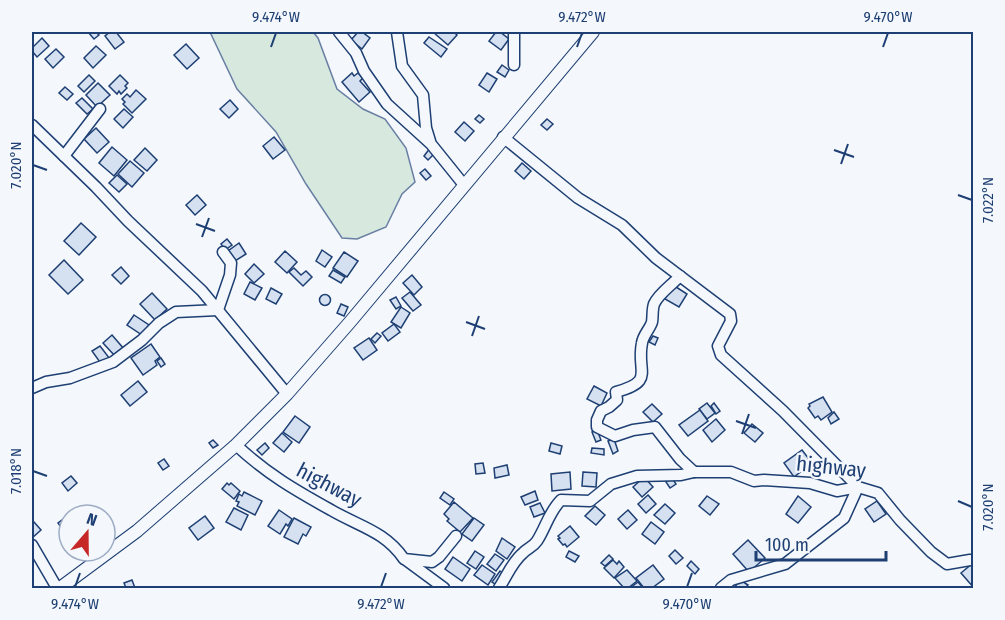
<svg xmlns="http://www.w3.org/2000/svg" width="1005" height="620" font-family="'Fira Sans Condensed',sans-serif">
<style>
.green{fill:#d7e8df;stroke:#687fa3;stroke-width:1.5}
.building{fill:#d5e0f0;stroke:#1d3f73;stroke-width:1.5}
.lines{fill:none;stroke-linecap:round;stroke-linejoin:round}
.minor-casing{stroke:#1d3f73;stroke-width:13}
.major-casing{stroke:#1d3f73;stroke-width:14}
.minor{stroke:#f4f7fb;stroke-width:10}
.major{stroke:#f4f7fb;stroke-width:12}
.ticks{fill:none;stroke:#1d3f73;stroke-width:2}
.labels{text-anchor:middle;stroke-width:4.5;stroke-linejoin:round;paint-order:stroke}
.street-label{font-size:21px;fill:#1d3f73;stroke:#f4f7fb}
.neatline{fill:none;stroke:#1d3f73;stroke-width:2}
.ticks-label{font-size:15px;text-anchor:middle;fill:#1d3f73}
</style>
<rect width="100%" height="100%" fill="#f4f7fb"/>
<polygon class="green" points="210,32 313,32 318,38 337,89 363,109 385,119 406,148 415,182 402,194 386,227 357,239 342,238 306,184 276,132 237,89"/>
<g class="building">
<polygon points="88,32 96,32 99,35 94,39"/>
<polygon points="110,32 116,32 124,42 115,49 105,36"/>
<polygon points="358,32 362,32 370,38 362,49 351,40"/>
<polygon points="433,32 454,32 457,35 448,45"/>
<polygon points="496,32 500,32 509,39 501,50 489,41"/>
<polygon points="429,37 447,49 441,57 424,43"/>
<polygon points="42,38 49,46 37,57 32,51 32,48"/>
<polygon points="186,44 199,58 187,69 174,55"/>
<polygon points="96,46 106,55 93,68 84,58"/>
<polygon points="56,49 64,57 53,68 45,59"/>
<polygon points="502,65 509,70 505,77 497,72"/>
<polygon points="352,73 354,76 358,73 363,78 360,81 370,92 359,102 342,82"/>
<polygon points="487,73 497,79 489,92 479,85"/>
<polygon points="89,75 95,81 84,92 78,86"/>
<polygon points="120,75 128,83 125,86 127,88 121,94 119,91 117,94 109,86"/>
<polygon points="98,83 110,95 97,107 86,95"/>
<polygon points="65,87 73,94 67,100 59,93"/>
<polygon points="136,90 146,99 132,113 123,104 125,102 122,99 127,94 130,97"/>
<polygon points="82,98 93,109 87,114 76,103"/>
<polygon points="230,100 238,109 229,118 220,109"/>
<polygon points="124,109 133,117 123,128 114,119"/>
<polygon points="479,115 484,119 480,123 475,119"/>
<polygon points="547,119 553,124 547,130 541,125"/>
<polygon points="464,122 474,131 465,141 455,132"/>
<polygon points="96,128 109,142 97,153 84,139"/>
<polygon points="274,137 285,150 273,159 263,146"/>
<polygon points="112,147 127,160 114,176 99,163"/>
<polygon points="431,147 436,152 428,160 424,156"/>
<polygon points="145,148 157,160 147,171 134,160"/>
<polygon points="130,161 144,173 132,187 118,174"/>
<polygon points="522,163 531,171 524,179 515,171"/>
<polygon points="425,169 431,176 426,180 420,173"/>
<polygon points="117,175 127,184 119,192 109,183"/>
<polygon points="197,195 206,205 195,215 186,205"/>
<polygon points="81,223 96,237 79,255 64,241"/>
<polygon points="227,239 232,245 225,250 221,244"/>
<polygon points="239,243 246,254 235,261 228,251"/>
<polygon points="322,250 332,257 325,267 316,261"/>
<polygon points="285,251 297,262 287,273 275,262"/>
<polygon points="344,252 358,261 347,277 333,268"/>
<polygon points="64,260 83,280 68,294 49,275"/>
<polygon points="254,264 264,274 254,283 245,274"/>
<polygon points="121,267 129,276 121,284 112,275"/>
<polygon points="294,268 301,275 306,271 312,277 303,286 289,272"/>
<polygon points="333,270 345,277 341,283 329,276"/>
<polygon points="412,275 422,287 414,295 403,283"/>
<polygon points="250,282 262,288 255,300 244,294"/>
<polygon points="673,285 687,294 679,307 665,299"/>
<polygon points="271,288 282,294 276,304 266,299"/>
<polygon points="410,292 421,305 413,311 402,298"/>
<polygon points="152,293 167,309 155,320 140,304"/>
<circle cx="325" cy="300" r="5.5"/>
<polygon points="396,297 401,306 396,309 390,300"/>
<polygon points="341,304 348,307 344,316 337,313"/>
<polygon points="401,307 410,313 401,328 391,322"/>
<polygon points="134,315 149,325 142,335 127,325"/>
<polygon points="394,324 400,332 388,341 382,333"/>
<polygon points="377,333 381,336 375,343 371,339"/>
<polygon points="112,335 124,349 115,356 103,343"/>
<polygon points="653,336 658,338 655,345 649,342"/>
<polygon points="369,338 377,350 363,360 354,348"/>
<polygon points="151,344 160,357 155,361 157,365 143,375 131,358"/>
<polygon points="100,346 110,359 102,365 92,351"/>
<polygon points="161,358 165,364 161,367 157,361"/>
<polygon points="138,381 147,392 130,406 121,395"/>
<polygon points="594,386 607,393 601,406 587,399"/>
<polygon points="823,397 832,412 821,420 818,416 815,418 808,408 810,406 809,404"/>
<polygon points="707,403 715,413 707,419 699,409"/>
<polygon points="714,403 720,411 716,414 711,406"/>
<polygon points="652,404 662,414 653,422 643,412"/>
<polygon points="700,410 708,421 688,436 679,425"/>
<polygon points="834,412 839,419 831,424 828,418"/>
<polygon points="295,416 310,427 299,443 283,432"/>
<polygon points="716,419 725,430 712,442 703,430"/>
<polygon points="752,424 763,433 755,442 744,433"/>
<polygon points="597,430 601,440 596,442 592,432"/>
<polygon points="282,433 292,442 284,452 273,443"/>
<polygon points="614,439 618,451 613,454 608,441"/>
<polygon points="213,440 218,445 213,448 209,443"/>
<polygon points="265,443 269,448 262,455 257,450"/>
<polygon points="551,443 562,446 560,454 549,451"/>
<polygon points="592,448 604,449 604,455 591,453"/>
<polygon points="802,450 812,463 794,477 784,463"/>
<polygon points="164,459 169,466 163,470 158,463"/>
<polygon points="483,463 485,473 476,474 475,464"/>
<polygon points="507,465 509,475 495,478 494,468"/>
<polygon points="570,472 571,489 552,491 551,474"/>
<polygon points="583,472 597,473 596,487 582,486"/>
<polygon points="71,476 77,483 68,491 62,483"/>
<polygon points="644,477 653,487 642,497 633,487"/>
<polygon points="672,478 676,484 670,488 666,482"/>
<polygon points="227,483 229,485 231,483 240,491 234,499 222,489"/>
<polygon points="535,491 538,500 525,505 521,497"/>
<polygon points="244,492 262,501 255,515 237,506 239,502 236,501 239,494 242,496"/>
<polygon points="444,492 454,499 450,505 440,498"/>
<polygon points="648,495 656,504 646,513 638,504"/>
<polygon points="707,496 719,504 710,515 699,506"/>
<polygon points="798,496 811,507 798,523 786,514"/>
<polygon points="877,501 886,514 874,522 865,509"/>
<polygon points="454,502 473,518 460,532 447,521 449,519 444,514"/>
<polygon points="540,503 545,513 534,517 530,507"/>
<polygon points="665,504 675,513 665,524 654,515"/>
<polygon points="595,506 605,515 596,525 585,516"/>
<polygon points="234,508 248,515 241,530 226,522"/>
<polygon points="279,510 292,519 288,526 286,524 280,534 268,526"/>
<polygon points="628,510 637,520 627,529 618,519"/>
<polygon points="69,515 69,528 64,532 58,523"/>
<polygon points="205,516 214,528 198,540 189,528"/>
<polygon points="294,518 311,527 306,536 303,534 298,544 284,537"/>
<polygon points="474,518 484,525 472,541 462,534"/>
<polygon points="34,522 41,530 32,538 32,524"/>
<polygon points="651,522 664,532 655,544 642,534"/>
<polygon points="570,526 579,537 567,547 565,544 563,545 558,539 560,538 558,536"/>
<polygon points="502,538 515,547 507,559 496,551"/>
<polygon points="748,540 765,558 749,572 733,554"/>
<polygon points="675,550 683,558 676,564 669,556"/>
<polygon points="475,551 484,557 476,569 467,563"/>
<polygon points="569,551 579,556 575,562 566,557"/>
<polygon points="495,554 504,560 496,571 487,564"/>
<polygon points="609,555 613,559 605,566 601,563"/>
<polygon points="453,557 470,569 462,581 445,569"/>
<polygon points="613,560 617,564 619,561 624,567 614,578 604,568"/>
<polygon points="691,561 699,569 695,574 687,566"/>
<polygon points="973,563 974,563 974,588 961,573"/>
<polygon points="482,565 495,574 488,585 474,575"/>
<polygon points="653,565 664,579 652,588 644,588 636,578"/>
<polygon points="627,570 637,581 628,588 624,588 615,578"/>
<polygon points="500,571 506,575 498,586 492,582"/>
<polygon points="132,580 135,588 126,588 124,583"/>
<polygon points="740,580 748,585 745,588 734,588"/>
<polygon points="638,582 643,588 630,588"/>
</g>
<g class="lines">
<g class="minor-casing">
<g id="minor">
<polyline points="339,32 356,53 364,71 387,104 431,144 464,185"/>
<polyline points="397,32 402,66 423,95 426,128 430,141"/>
<polyline points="514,32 514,65"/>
<polyline points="32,125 96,187 128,221 202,291 287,394"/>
<polyline points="503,137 578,198 622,225 656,258 730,314 731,321 718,346 721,355 783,411 858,487 844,518 785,564 731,580 721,588"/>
<polyline points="64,156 100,109"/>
<path d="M680,276C672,285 659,293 654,304C652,310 653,316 652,322C650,329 643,335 642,343C636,372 656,381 616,392L617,400L609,407L601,411L597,420V427L615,436L633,430L655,427L680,459L694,472"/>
<polyline points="32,388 46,382 70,378 113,362 142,340 159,323 176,312 218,310 230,275 231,263 223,252"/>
<path d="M236,445C267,474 295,490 331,510C358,526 385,531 404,559L432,562L439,557L456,536"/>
<polyline points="32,545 57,588"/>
<polyline points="406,560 444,588"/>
<path d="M499,588C507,576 512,562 523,553C528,548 533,547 537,541C546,527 549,512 561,500L590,501L611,484L637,476L681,475L694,472H731L754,481L764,480L810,483L837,491L858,487L878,493L900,520L931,552L947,564L970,560"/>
</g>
</g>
<g class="major-casing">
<polyline id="major" points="60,588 137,531 236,445 287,394 350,322 593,32"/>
</g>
<use href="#minor" class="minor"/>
<use href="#major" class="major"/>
</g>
<path class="ticks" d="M271,47L276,33M577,47L582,33M883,47L888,33M834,150L854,157M841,164L848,144M33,165L47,170M958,195L972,200M196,224L215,231M202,237L209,218M466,322L485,329M472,336L479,316M736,421L756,428M742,434L749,414M33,471L47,476M958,501L972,507M75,587L80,573M381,587L386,573M687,587L692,573"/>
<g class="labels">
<g class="street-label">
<text transform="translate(831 467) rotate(6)" y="7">highway</text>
<text transform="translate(329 485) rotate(28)" y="7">highway</text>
</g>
</g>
<rect width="1005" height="620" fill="none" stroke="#f4f7fb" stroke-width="66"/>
<g transform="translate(87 533) rotate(20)"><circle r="28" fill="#f4f7fb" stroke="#9eadc5" stroke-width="1.5"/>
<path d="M0-4.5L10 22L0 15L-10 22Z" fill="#c62828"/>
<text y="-9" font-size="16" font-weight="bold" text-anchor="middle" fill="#1d3f73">N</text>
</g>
<path d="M756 551v9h130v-9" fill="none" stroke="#1d3f73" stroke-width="3"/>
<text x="765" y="551" font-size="18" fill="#1d3f73" stroke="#f4f7fb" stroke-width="4.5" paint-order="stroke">100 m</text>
<rect x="33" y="33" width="939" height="554" class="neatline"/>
<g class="ticks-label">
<text x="276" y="22">9.474°W</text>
<text x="582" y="22">9.472°W</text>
<text x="888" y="22">9.470°W</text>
<text transform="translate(16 165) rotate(-90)" y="5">7.020°N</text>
<text transform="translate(988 200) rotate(-90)" y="5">7.022°N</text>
<text transform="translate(16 471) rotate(-90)" y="5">7.018°N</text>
<text transform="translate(988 507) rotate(-90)" y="5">7.020°N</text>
<text x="75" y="609">9.474°W</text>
<text x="381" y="609">9.472°W</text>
<text x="687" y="609">9.470°W</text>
</g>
</svg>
